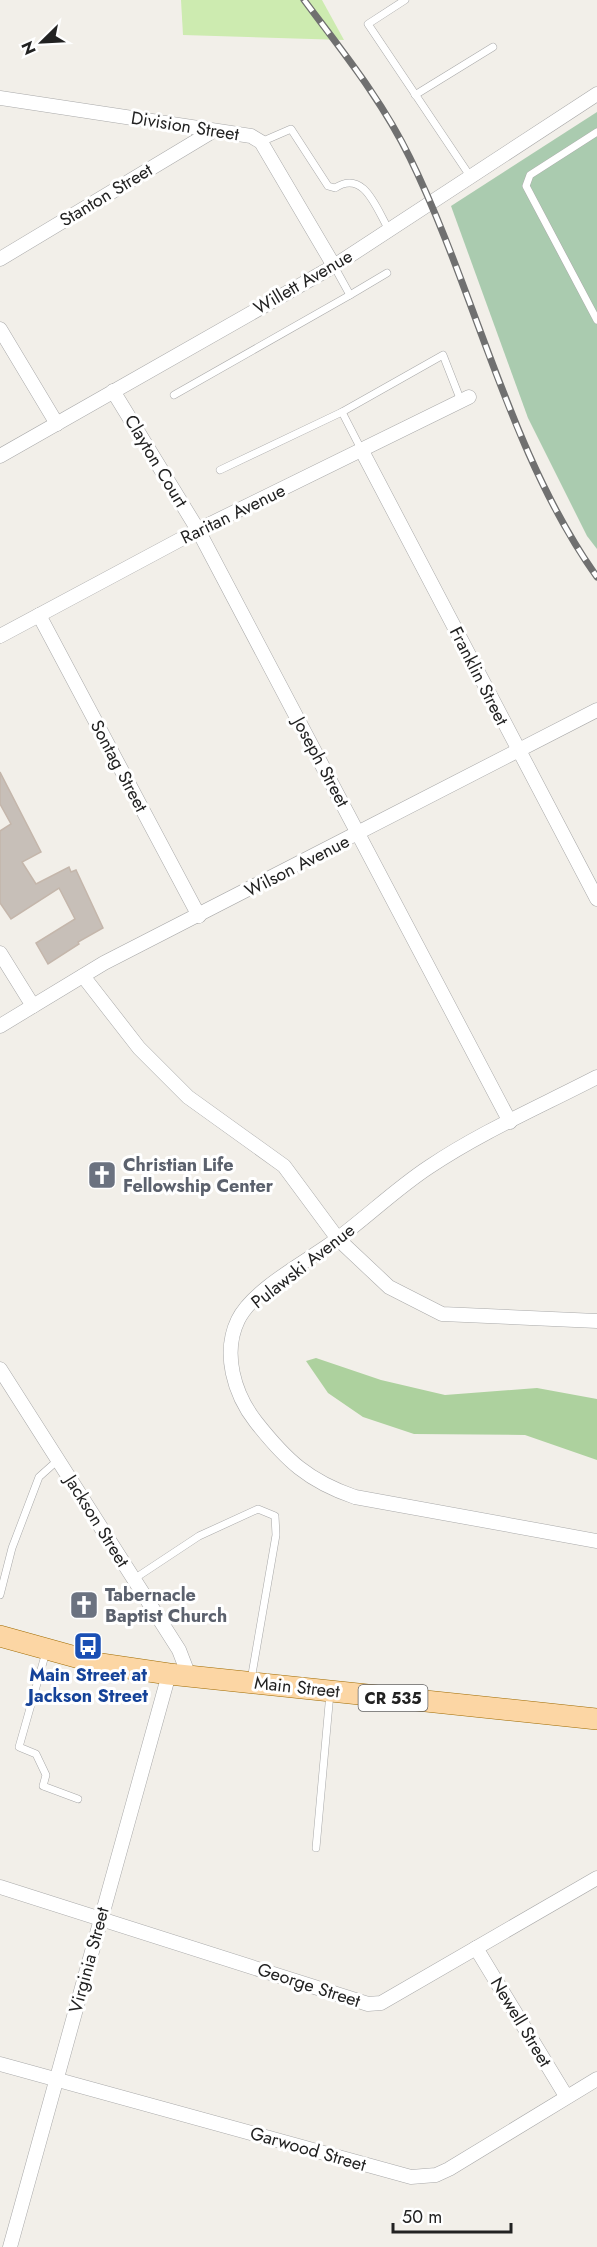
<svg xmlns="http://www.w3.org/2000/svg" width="597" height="2247" font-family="Jost,sans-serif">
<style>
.grass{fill:#cdebb0}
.forest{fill:#add19e}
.cemetery{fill:#aacbaf}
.building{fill:#c7bfb8;stroke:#c4b6ab;stroke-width:1.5}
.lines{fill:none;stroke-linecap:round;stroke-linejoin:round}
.service-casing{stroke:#a9a9a9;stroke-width:8}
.minor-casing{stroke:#a9a9a9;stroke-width:15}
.primary-casing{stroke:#a06b00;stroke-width:22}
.service{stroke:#fff;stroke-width:7}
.minor{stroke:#fff;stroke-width:14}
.primary{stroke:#fcd6a4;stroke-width:21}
.rail-casing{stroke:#707070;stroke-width:7}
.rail{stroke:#fff;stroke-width:4.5;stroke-dasharray:14;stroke-linecap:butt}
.labels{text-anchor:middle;stroke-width:6;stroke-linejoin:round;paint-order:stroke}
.shield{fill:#fff;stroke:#646464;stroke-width:1.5}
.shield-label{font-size:16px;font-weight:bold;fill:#222}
.street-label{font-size:18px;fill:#222;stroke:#fff}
.worship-label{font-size:18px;font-weight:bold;fill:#5b616d;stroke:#fff;text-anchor:start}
.transit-label{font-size:18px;font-weight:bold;fill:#164399;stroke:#fff}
</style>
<rect width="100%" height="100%" fill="#f2efe9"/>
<polygon class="grass" points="181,0 322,0 344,40 183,35"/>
<polygon class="forest" points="316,1358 381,1380 445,1395 537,1388 597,1399 597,1460 525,1435 414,1434 363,1417 328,1393 306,1361"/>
<polygon class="cemetery" points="597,112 597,549 587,536 528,418 451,206"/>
<polygon class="building" points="0,772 41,852 22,862 36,884 69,867 71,872 76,870 103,928 78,942 79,944 48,964 36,943 75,919 59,888 11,919 0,903 0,831 11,824 0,804"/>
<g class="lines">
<g class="service-casing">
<g id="service">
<polyline points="405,0 368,24 470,176"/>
<polyline points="415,95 493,47"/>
<polyline points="597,132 530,175 526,186 597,320"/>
<path d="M261,142L291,129L328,186L335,188C364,169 376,208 389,230"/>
<polyline points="350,295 387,273"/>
<polyline points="174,395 350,295 334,266"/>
<polyline points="342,412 443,355 461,401"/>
<polyline points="220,470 342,412 362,451"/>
<polyline points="134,1579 199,1536 258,1509 275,1516 276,1535 251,1680"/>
<polyline points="0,1595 12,1548 39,1477 58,1460"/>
<polyline points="46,1652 19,1747 36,1754 46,1775 43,1786 78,1799"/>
<polyline points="316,1848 330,1693"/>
</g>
</g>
<g class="minor-casing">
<g id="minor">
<polyline points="0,98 251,136 261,142 334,266"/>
<polyline points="0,259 213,131"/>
<polyline points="0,329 57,424"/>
<polyline points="113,391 198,530 510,1122"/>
<polyline points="362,451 597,899"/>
<polyline points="0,456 334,266 597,94"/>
<polyline points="39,615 199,916"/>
<polyline points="0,636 198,530 469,397"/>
<polyline points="0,953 33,1006"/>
<polyline points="83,976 139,1048 188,1097 284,1166 338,1239 389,1287 442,1314 597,1321"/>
<polyline points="0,1026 104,963 597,710"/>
<path d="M597,1077C541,1106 481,1132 429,1167C394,1190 363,1221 329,1245C302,1264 252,1291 238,1320C222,1353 234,1394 256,1422C286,1460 308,1481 355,1497L597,1541"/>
<polyline points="0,1369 179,1650 189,1676"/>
<polyline points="0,1887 368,2004 381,2003 597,1878"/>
<polyline points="476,1948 566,2096"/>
<polyline points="0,2064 411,2177 436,2175 449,2169 597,2079"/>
<polyline points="10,2247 169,1674"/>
</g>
</g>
<g class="primary-casing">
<polyline id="primary" points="0,1636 101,1664 169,1674 597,1719"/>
</g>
<use href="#service" class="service"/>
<use href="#minor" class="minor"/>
<use href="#primary" class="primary"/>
<g class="rail-casing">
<path id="rail" d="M304,0C342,51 382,100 410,158C476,293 510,455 597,577"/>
</g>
<use href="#rail" class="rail"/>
</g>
<defs>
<g id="church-square" transform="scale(1.5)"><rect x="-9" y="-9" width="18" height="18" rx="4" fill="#6b7280" stroke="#fff"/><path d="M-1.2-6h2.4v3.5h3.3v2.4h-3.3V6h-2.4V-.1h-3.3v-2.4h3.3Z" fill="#fff"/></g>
<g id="bus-square" transform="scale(1.5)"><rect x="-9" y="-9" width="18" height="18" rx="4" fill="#1a4fb4" stroke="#fff"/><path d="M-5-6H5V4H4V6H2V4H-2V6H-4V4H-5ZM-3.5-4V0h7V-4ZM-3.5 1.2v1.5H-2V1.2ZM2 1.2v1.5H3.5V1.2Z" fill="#fff"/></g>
</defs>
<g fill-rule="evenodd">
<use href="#church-square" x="102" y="1175"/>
<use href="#church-square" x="84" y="1605"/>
<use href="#bus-square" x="88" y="1646"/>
</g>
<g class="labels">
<rect class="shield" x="358.5" y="1685" width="69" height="26" rx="4.5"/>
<g class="shield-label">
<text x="393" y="1704">CR 535</text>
</g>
<g class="street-label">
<text transform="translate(185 126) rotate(9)" y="6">Division Street</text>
<text transform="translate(106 195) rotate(-31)" y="6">Stanton Street</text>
<text transform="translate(303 282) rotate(-30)" y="6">Willett Avenue</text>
<text transform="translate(156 461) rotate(59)" y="6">Clayton Court</text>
<text transform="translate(233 514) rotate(-26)" y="6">Raritan Avenue</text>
<text transform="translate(479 676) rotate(63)" y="6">Franklin Street</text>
<text transform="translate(321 762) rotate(62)" y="6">Joseph Street</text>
<text transform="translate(119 766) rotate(62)" y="6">Sontag Street</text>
<text transform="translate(297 866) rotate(-27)" y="6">Wilson Avenue</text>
<text transform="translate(303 1266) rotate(-38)" y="6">Pulawski Avenue</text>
<text transform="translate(97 1521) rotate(58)" y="6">Jackson Street</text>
<text transform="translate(297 1687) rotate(6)" y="6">Main Street</text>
<text transform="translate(89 1960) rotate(-75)" y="6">Virginia Street</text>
<text transform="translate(309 1985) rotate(18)" y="6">George Street</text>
<text transform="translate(521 2022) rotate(59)" y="6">Newell Street</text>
<text transform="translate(308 2149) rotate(16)" y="6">Garwood Street</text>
</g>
<g class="worship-label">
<text x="123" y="1171">Christian Life<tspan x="123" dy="21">Fellowship Center</tspan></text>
<text x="105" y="1601">Tabernacle<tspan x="105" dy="21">Baptist Church</tspan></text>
</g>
<g class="transit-label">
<text x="88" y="1681">Main Street at<tspan x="88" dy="21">Jackson Street</tspan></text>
</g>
</g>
<g transform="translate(42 42) rotate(246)" stroke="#ffffff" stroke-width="4.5" paint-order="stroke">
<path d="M0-4.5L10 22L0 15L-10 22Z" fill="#222222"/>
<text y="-9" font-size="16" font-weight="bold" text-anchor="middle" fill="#222222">N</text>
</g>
<path d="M393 2223v9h118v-9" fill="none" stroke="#222222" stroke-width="3"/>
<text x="402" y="2223" font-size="18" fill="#222222" stroke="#ffffff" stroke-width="4.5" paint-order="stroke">50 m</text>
</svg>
